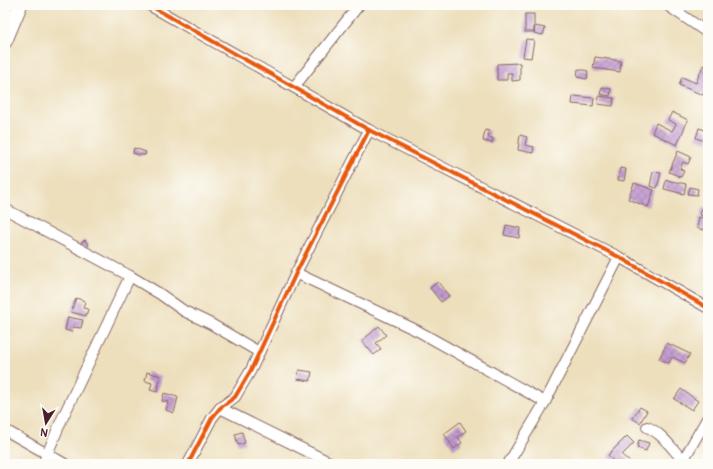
<svg xmlns="http://www.w3.org/2000/svg" width="713" height="469" font-family="Pangolin,sans-serif">
<style>
.building{fill:url(#building-cross-hatch)}
.lines{fill:none;stroke-linecap:round;stroke-linejoin:round}
.street-casing{stroke:#83625e;stroke-width:12}
.secondary-casing{stroke:#83625e;stroke-width:16}
.street{stroke:#fff;stroke-width:10}
.secondary{stroke:#fff;stroke-width:14}
.cycleway-casing{stroke:#fdfcf7;stroke-width:6}
.cycleway{stroke:#e8590c;stroke-width:4}
</style>
<defs>
<pattern id="building-cross-hatch" width="8" height="8" patternUnits="userSpaceOnUse"><rect width="8" height="8" fill="#c29ad1"/><path d="M0 0l8 8M0 8l8-8" fill="none" stroke="#a07daa"/></pattern>
</defs>
<rect width="100%" height="100%" fill="#fdfcf7"/>
<filter id="ink" filterUnits="userSpaceOnUse"><feTurbulence type="fractalNoise" baseFrequency=".025" numOctaves="2"/><feDisplacementMap in="SourceGraphic" scale="8" xChannelSelector="R" yChannelSelector="G"/><feConvolveMatrix kernelMatrix="1 2 1 2 8 2 1 2 1" color-interpolation-filters="sRGB"/></filter>
<filter id="wash" filterUnits="userSpaceOnUse"><feTurbulence type="fractalNoise" baseFrequency=".012" numOctaves="4" result="noise"/><feDisplacementMap in="SourceGraphic" scale="16" xChannelSelector="R" yChannelSelector="G"/><feGaussianBlur stdDeviation="0.9" result="paint"/><feColorMatrix in="noise" values="0 0 0 0 0 0 0 0 0 0 0 0 0 0 0 0 0 1.4 0 .05"/><feComposite in="paint" operator="in"/></filter>
<g filter="url(#wash)">
<rect width="100%" height="100%" fill="#eddfbc"/>
<g id="blocks">
<g class="building">
<rect x="525" y="14" width="9" height="18"/>
<polygon points="535,26 545,28 543,35 534,33"/>
<polygon points="526,39 534,40 531,58 523,57"/>
<polygon points="595,57 621,61 620,72 593,68"/>
<polygon points="520,63 520,80 512,81 512,73 507,73 507,80 497,80 497,64"/>
<polygon points="703,65 708,68 708,82 703,95 679,85 682,77 696,83"/>
<polygon points="578,69 588,71 587,79 577,77"/>
<polygon points="602,87 611,89 610,96 600,94"/>
<polygon points="573,96 594,98 593,106 572,104"/>
<polygon points="599,96 614,98 613,106 598,104"/>
<polygon points="672,112 688,120 677,145 652,133 656,123 672,131 676,124 668,120"/>
<polygon points="699,128 708,131 708,142 696,138"/>
<polygon points="485,130 489,131 488,137 493,138 492,143 483,141"/>
<polygon points="520,135 527,137 525,145 534,147 533,153 518,150"/>
<polygon points="134,148 146,152 145,155 139,155 133,153"/>
<polygon points="678,151 691,157 688,164 683,162 680,169 684,171 681,177 669,172"/>
<polygon points="620,168 626,169 624,181 618,180"/>
<polygon points="653,172 661,173 657,188 650,186"/>
<polygon points="666,180 686,184 684,194 664,189"/>
<polygon points="634,183 654,190 648,207 628,199"/>
<polygon points="690,187 698,189 697,195 688,194"/>
<polygon points="702,208 708,209 708,217 700,215"/>
<polygon points="699,217 706,219 704,230 697,228"/>
<polygon points="506,225 520,228 519,238 504,235"/>
<polygon points="85,240 89,245 84,250 79,244"/>
<polygon points="438,282 449,296 441,302 430,288"/>
<polygon points="76,298 85,301 83,308 88,309 86,316 71,312"/>
<polygon points="68,317 83,320 81,328 73,327 72,332 65,330"/>
<polygon points="379,326 386,335 376,343 381,349 374,355 362,341"/>
<polygon points="667,343 690,354 685,363 672,357 669,363 659,359"/>
<polygon points="299,370 312,372 310,381 297,379"/>
<polygon points="147,372 161,376 157,392 150,390 152,383 145,381"/>
<polygon points="681,389 698,401 692,410 674,399"/>
<polygon points="164,393 178,397 174,413 166,410 168,402 162,401"/>
<polygon points="640,407 647,411 640,423 632,418"/>
<polygon points="460,422 466,431 458,437 462,443 454,449 444,434"/>
<polygon points="242,432 245,443 238,445 235,434"/>
<polygon points="627,436 634,443 622,455 630,462 628,464 616,464 608,455"/>
<polygon points="639,440 649,443 646,451 637,448"/>
</g>
</g>
</g>
<g filter="url(#ink)">
<use href="#blocks" fill-opacity="0" stroke="#83625e" stroke-width="1"/>
<g class="lines">
<g class="street-casing">
<g id="street">
<polyline points="149,5 369,130 619,257 708,308"/>
<polyline points="667,5 708,33"/>
<polyline points="294,87 359,5"/>
<polyline points="5,209 130,276 160,294 184,311 211,324 259,352"/>
<polyline points="296,273 418,331 545,402"/>
<polyline points="220,408 333,464"/>
<path d="M647,427C662,433 672,449 683,460"/>
<polyline points="5,430 65,464"/>
<polyline points="43,464 62,419 130,276"/>
<polyline points="188,464 212,418 220,408 235,397 251,370 296,273 369,130"/>
<polyline points="508,464 545,402 619,257"/>
<polyline points="681,464 708,417"/>
</g>
</g>
<g class="secondary-casing">
<polyline id="secondary" points="5,41 20,5"/>
</g>
<use href="#street" class="street"/>
<use href="#secondary" class="secondary"/>
<g class="cycleway-casing">
<g id="cycleway">
<polyline points="149,5 369,130 619,257 708,308"/>
<polyline points="188,464 212,418 220,408 235,397 251,370 296,273 369,130"/>
</g>
</g>
<use href="#cycleway" class="cycleway"/>
</g>
</g>
<rect width="713" height="469" fill="none" stroke="#fdfcf7" stroke-width="20"/>
<g transform="translate(46 423) rotate(191)" stroke="#fdfcf7" stroke-width="3" paint-order="stroke">
<path d="M0-3L7 15L0 10L-7 15Z" fill="#4a1f2b"/>
<text y="-6" font-size="11" font-weight="bold" text-anchor="middle" fill="#4a1f2b">N</text>
</g>
</svg>
